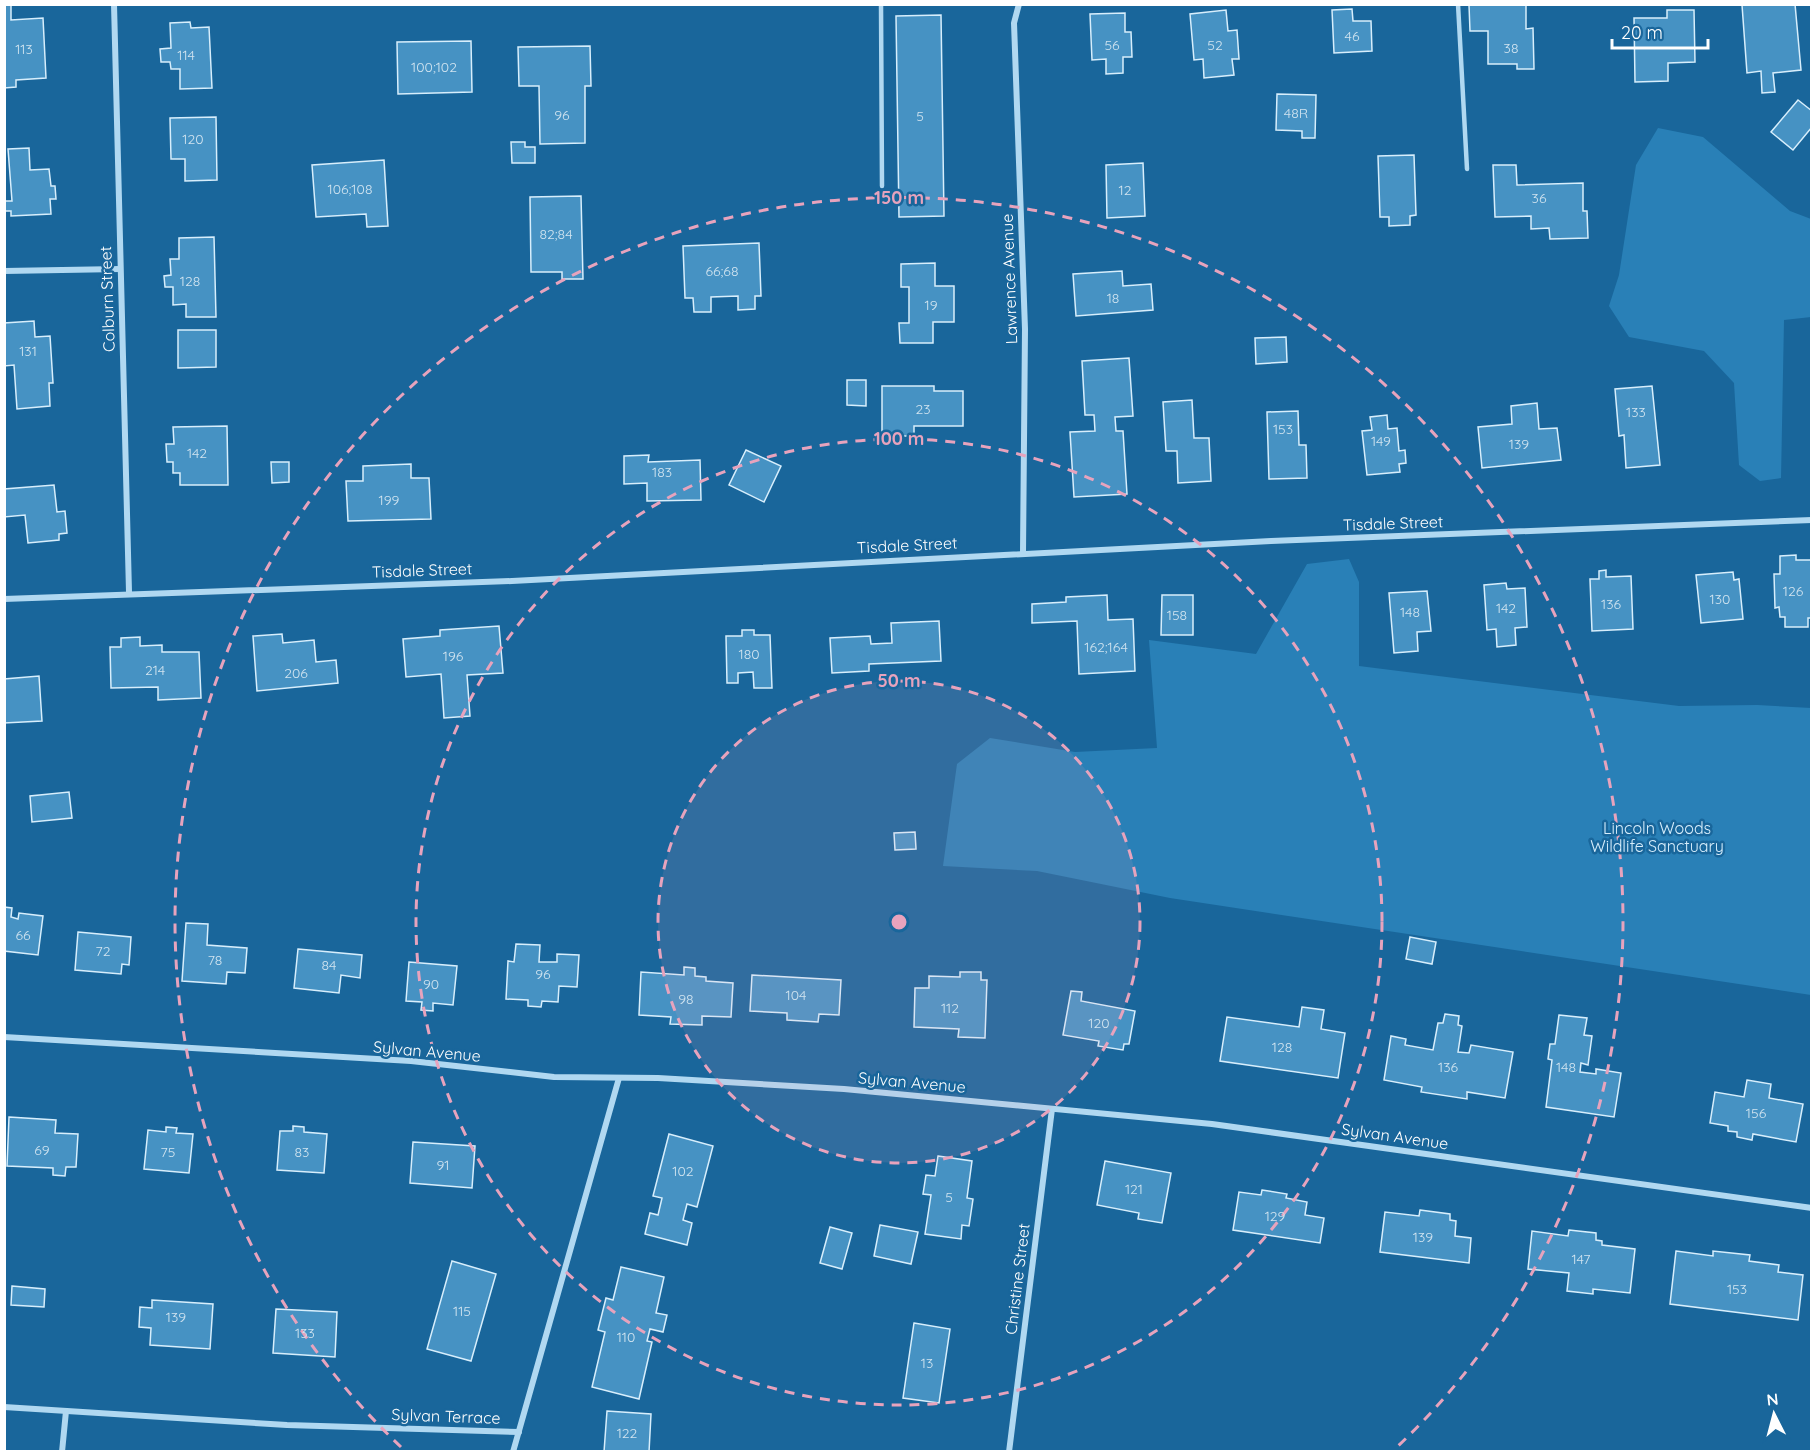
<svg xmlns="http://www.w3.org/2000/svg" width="1816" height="1456" font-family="Quicksand,sans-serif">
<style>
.green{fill:#2980b7}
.building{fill:#4692c3;stroke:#d7eefc;stroke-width:1.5}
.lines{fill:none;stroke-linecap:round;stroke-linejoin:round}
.service{stroke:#b0d8f1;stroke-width:4.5}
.minor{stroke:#b0d8f1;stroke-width:6}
.ring{fill:none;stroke:#e7a3bd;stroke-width:3;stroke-dasharray:10 8}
.labels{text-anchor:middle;stroke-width:5;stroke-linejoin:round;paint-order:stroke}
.number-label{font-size:14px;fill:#d1e4f0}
.street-label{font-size:16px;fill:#fff;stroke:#19669b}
.park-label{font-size:16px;fill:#d7eefc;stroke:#19669b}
.centre{fill:#e7a3bd;stroke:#19669b;stroke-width:3}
.ring-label{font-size:18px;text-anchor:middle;font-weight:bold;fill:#e7a3bd;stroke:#19669b;stroke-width:5;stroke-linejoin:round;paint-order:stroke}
</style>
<rect width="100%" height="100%" fill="#19669b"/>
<g class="green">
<polygon points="1658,128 1703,137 1790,211 1811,219 1811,317 1784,320 1781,478 1760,481 1739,465 1734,383 1704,351 1629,337 1609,306 1619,275 1636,165"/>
<polygon points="1349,559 1359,582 1359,666 1679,706 1757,705 1811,708 1811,995 1170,898 1037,871 943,866 957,764 990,738 1075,752 1157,748 1149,640 1256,654 1307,564"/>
</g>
<g class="building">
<polygon points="4,4 11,4 11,20 43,18 46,78 16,80 16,87 4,88"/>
<polygon points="1526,4 1526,29 1533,28 1534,69 1517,69 1517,64 1488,64 1488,31 1470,31 1469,5"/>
<polygon points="1795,4 1801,70 1773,73 1775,92 1762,93 1761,71 1747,73 1742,5"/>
<polygon points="1352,9 1353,21 1371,21 1372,51 1334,53 1332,10"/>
<polygon points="1226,10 1228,31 1237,30 1239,59 1232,59 1234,75 1204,78 1203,59 1194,60 1190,14"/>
<polygon points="1667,10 1694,10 1695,62 1668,63 1668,81 1635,82 1634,18 1667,18"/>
<polygon points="1125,13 1125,32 1131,32 1132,57 1123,57 1123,73 1106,74 1106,59 1092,60 1090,14"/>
<polygon points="941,15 944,216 899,217 896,16"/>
<polygon points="190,22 191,28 209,27 212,88 180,89 180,69 171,69 170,62 161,62 160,49 171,48 170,23"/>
<polygon points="471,41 472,92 398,94 397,42"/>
<polygon points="590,46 591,86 585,86 585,143 540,144 539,86 519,86 518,47"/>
<polygon points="1277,94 1316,95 1315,138 1302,138 1302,131 1276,130"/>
<polygon points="1798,100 1812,111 1812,127 1793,150 1771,132"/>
<polygon points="216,117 217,180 185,181 185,159 171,159 170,118"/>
<polygon points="511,142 525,142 525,147 535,147 535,163 512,163"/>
<polygon points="29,148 30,170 49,169 51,186 55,186 56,199 50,199 51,214 11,216 11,211 4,211 4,201 12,201 8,149"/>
<polygon points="1414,155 1416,215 1410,216 1410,225 1389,226 1389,217 1380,217 1378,156"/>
<polygon points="384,160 388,226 367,227 366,214 316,217 312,165"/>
<polygon points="1143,163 1145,216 1107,218 1106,165"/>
<polygon points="1493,165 1516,165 1517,185 1583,183 1583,211 1587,211 1588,238 1550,239 1549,228 1531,229 1531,216 1495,217"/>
<polygon points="581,196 583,279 562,279 562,272 531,272 530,197"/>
<polygon points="214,237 216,317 186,317 186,304 173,305 173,287 165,287 164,276 171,275 170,259 179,259 179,238"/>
<polygon points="759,243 761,296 755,296 755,309 738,310 738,296 711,297 711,312 694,312 693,298 685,298 683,246"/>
<polygon points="935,263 935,286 954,286 954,322 933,322 933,343 900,343 899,323 909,323 909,287 901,287 901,264"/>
<polygon points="1122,271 1123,286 1151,284 1153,310 1076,316 1073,274"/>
<polygon points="34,321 35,337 50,336 53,383 49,383 50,406 17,409 14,365 4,366 4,323"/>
<polygon points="178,330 216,330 216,367 178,368"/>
<polygon points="1286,337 1287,362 1256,364 1255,338"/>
<polygon points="1129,358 1133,416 1115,417 1116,431 1123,431 1127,494 1074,497 1070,432 1095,431 1094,415 1085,415 1082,361"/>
<polygon points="847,380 866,380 866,406 847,405"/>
<polygon points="882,386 934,386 934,391 963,391 963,426 914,426 914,436 882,436"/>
<polygon points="1652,386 1660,465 1626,468 1624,435 1619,436 1615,389"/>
<polygon points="1192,400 1194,438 1209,438 1211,481 1178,483 1177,451 1166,451 1163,402"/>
<polygon points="1537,403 1539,429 1557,428 1561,460 1482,468 1478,427 1512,424 1511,406"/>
<polygon points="1298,411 1299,445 1306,445 1307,478 1269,479 1267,412"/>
<polygon points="1387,415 1388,429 1397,428 1399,451 1405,450 1406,463 1399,464 1400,472 1367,475 1362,431 1372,430 1370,417"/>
<polygon points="227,426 228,485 180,485 180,473 173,473 173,462 167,462 166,444 174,444 173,427"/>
<polygon points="746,450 781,466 764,502 729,485"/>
<polygon points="649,455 648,462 700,460 701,500 647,501 647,483 624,484 624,456"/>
<polygon points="271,462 289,462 289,482 272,483"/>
<polygon points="411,464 411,478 429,478 431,519 348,521 346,481 363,481 363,466"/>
<polygon points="54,485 57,512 65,511 67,533 59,534 59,540 28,543 25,515 4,517 4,489"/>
<polygon points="1796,555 1796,560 1812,560 1812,618 1808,618 1808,627 1785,627 1785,617 1780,617 1779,607 1775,608 1774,574 1780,574 1780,556"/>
<polygon points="1606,570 1606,577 1631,576 1633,629 1592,631 1590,579 1599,579 1599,571"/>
<polygon points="1733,572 1734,580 1739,579 1743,619 1701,623 1696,575"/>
<polygon points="1506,583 1507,589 1525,588 1527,627 1515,628 1516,645 1497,647 1496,629 1487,630 1484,585"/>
<polygon points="1427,591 1431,631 1417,632 1418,651 1394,653 1389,593"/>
<polygon points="1107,595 1108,620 1133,619 1135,671 1079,674 1077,621 1032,623 1032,604 1066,602 1066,597"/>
<polygon points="1162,595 1193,595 1193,635 1161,635"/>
<polygon points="939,621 941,661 869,664 869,671 832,673 830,638 870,636 871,644 892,643 891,623"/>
<polygon points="499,626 503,673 467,675 470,716 444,718 441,674 406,677 403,639 440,636 440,630"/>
<polygon points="742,630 754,630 754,635 770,635 772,688 754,688 753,672 738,673 738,683 727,683 726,636 742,636"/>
<polygon points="282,634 283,643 314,640 316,662 336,660 338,683 257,691 253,636"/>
<polygon points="140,637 140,646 162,645 162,652 199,652 201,698 158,700 158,687 111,688 110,647 121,647 121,638"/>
<polygon points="39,676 42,721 4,723 4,679"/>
<polygon points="69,792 72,818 32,822 30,796"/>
<polygon points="915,832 916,849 895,850 894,833"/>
<polygon points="4,907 12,908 11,917 18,919 19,913 43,916 38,955 4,951"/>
<polygon points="186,923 208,924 207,945 247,948 245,973 227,972 226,984 182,981"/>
<polygon points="78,932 131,937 129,965 122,964 121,974 75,970"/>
<polygon points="1410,937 1436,942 1432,964 1406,959"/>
<polygon points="516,944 540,945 539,962 557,962 557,954 579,955 577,987 559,986 558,1002 542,1001 541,1007 528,1006 528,1000 506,999 508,961 514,962"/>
<polygon points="298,949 362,955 360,978 341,975 339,993 294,988"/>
<polygon points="409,962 457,966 453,1005 433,1003 433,1011 421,1010 422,1002 406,1001"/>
<polygon points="684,967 695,968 695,976 706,977 706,981 733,983 731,1017 702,1016 702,1025 670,1024 671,1017 639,1015 641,972 684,975"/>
<polygon points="960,972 981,972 981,980 987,980 985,1038 958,1037 959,1029 914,1027 915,988 929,988 929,976 960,977"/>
<polygon points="752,975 841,980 839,1015 819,1014 818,1022 787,1020 787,1013 750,1011"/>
<polygon points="1071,991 1082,992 1081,1001 1135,1011 1129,1044 1124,1044 1123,1050 1098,1046 1099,1041 1063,1035"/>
<polygon points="1302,1007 1324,1010 1321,1029 1345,1033 1338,1078 1220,1061 1227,1017 1299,1027"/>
<polygon points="1445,1014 1459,1016 1458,1025 1462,1026 1458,1052 1469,1053 1471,1045 1513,1052 1505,1098 1467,1092 1467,1099 1421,1092 1422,1087 1384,1080 1391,1036 1406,1039 1405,1045 1433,1050 1438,1023 1443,1023"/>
<polygon points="1559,1015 1587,1018 1584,1035 1592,1036 1588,1065 1581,1063 1580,1072 1596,1074 1596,1069 1621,1073 1614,1117 1546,1107 1552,1060 1548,1059 1550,1044 1555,1044"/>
<polygon points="1747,1080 1771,1084 1769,1098 1803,1104 1796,1142 1753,1134 1752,1140 1737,1137 1737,1132 1728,1131 1728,1126 1710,1123 1715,1092 1744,1097"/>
<polygon points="9,1117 56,1120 55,1133 78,1134 76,1167 66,1167 65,1176 53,1175 53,1168 7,1166"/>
<polygon points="293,1126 304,1127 304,1132 327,1134 324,1173 277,1170 280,1131 293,1131"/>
<polygon points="166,1127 177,1128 176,1133 193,1134 189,1173 144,1169 148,1130 166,1132"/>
<polygon points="669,1134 713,1146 697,1207 687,1204 683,1220 692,1223 687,1245 645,1234 650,1213 658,1215 662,1198 653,1196"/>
<polygon points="413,1142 475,1146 472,1188 410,1183"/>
<polygon points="938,1156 972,1161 967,1198 973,1199 969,1226 962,1225 961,1239 925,1234 931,1195 923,1194 926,1175 935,1176"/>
<polygon points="1105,1161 1171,1173 1162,1223 1138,1219 1139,1213 1097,1205"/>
<polygon points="1262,1190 1287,1194 1286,1198 1307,1202 1305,1215 1324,1218 1320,1243 1233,1230 1239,1192 1261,1195"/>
<polygon points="1420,1210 1450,1214 1450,1220 1456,1221 1455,1236 1471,1238 1469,1263 1380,1252 1385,1212 1419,1216"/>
<polygon points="880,1225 918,1232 911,1264 874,1256"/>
<polygon points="830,1227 852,1233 842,1269 820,1263"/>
<polygon points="1569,1230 1596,1233 1596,1240 1602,1241 1602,1245 1635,1249 1630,1293 1593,1289 1593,1294 1567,1291 1569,1273 1528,1269 1532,1231 1568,1236"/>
<polygon points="1676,1251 1713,1256 1713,1251 1750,1255 1749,1261 1779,1265 1778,1272 1803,1275 1798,1320 1670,1304"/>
<polygon points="452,1261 496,1274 471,1361 427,1349"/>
<polygon points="621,1267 664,1277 656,1313 667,1315 663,1332 650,1329 647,1341 652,1342 639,1399 592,1387 605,1332 598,1330 606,1298 613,1300"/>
<polygon points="12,1286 45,1289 44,1307 11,1305"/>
<polygon points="152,1300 213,1304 210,1349 150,1345 151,1328 139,1327 140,1307 152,1308"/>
<polygon points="276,1309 337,1312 335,1357 273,1353"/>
<polygon points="914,1323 950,1329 939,1403 903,1398"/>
<polygon points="607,1411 651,1414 649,1452 604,1452"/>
</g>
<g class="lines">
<g class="service">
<polyline points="881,4 882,186"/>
<polyline points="1458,4 1467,169"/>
</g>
<g class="minor">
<polyline points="114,4 129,592"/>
<polyline points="1019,4 1014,23 1025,329 1023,553"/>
<polyline points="4,271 120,269"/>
<polyline points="4,599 512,581 1271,541 1812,520"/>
<polyline points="4,1037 411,1061 554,1077 658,1078 844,1089 1212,1124 1812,1208"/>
<polyline points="4,1407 287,1425 519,1432"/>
<polyline points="62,1452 66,1411"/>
<polyline points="513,1452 619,1078"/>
<polyline points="1009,1452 1052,1109"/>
</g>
</g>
<circle cx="899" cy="922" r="241" fill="#e7a3bd" fill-opacity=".12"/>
<g class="ring">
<circle cx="899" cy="922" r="241"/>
<circle cx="899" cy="922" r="483"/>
<path d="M401 1447A724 724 0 1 1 1397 1447"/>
</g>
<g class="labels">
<g class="number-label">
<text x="1352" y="41">46</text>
<text x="1112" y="50">56</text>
<text x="1215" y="50">52</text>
<text x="1511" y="53">38</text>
<text x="24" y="54">113</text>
<text x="186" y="60">114</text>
<text x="434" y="72">100;102</text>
<text x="1296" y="118">48R</text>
<text x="562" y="120">96</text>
<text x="920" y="121">5</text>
<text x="193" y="144">120</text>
<text x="350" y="194">106;108</text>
<text x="1125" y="195">12</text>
<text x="1539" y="203">36</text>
<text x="556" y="239">82;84</text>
<text x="722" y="276">66;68</text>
<text x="190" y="286">128</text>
<text x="1113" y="303">18</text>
<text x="931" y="310">19</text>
<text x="28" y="356">131</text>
<text x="923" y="414">23</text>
<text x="1636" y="417">133</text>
<text x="1283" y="434">153</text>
<text x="1381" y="446">149</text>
<text x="1519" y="449">139</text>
<text x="197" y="458">142</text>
<text x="662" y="477">183</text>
<text x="389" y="505">199</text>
<text x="1793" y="596">126</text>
<text x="1720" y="604">130</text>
<text x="1611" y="609">136</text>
<text x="1506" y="613">142</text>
<text x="1410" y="617">148</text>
<text x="1177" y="620">158</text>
<text x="1106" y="652">162;164</text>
<text x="749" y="659">180</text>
<text x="453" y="661">196</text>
<text x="155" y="675">214</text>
<text x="296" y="678">206</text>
<text x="23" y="940">66</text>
<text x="103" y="956">72</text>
<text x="215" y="965">78</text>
<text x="329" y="970">84</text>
<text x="543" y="979">96</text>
<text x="431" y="989">90</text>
<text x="796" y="1000">104</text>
<text x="686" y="1004">98</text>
<text x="950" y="1013">112</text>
<text x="1099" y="1028">120</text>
<text x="1282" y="1052">128</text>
<text x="1448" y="1072">136</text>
<text x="1566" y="1072">148</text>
<text x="1756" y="1118">156</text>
<text x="42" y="1155">69</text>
<text x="168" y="1157">75</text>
<text x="302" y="1157">83</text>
<text x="443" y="1170">91</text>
<text x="683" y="1176">102</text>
<text x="1134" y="1194">121</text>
<text x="949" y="1202">5</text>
<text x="1275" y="1221">129</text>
<text x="1423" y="1242">139</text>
<text x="1581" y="1264">147</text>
<text x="1737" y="1294">153</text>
<text x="462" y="1316">115</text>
<text x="176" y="1322">139</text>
<text x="305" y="1338">133</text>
<text x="626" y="1342">110</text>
<text x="927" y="1368">13</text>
<text x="627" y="1438">122</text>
</g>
<g class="street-label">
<text transform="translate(1009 279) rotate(-92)" y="6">Lawrence Avenue</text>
<text transform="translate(107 299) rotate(-92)" y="6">Colburn Street</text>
<text transform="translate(1393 523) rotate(-2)" y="6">Tisdale Street</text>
<text transform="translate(907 545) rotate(-3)" y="6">Tisdale Street</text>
<text transform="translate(422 570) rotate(-2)" y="6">Tisdale Street</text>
<text transform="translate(427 1051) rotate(5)" y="6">Sylvan Avenue</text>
<text transform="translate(912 1082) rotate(5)" y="6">Sylvan Avenue</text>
<text transform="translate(1395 1136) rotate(8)" y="6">Sylvan Avenue</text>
<text transform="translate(1017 1279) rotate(-83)" y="6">Christine Street</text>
<text transform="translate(446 1416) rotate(2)" y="6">Sylvan Terrace</text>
</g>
<g class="park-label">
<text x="1657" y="834">Lincoln Woods<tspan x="1657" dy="18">Wildlife Sanctuary</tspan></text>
</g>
</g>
<circle cx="899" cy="922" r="9" class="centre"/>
<g class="ring-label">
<text x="899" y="204">150 m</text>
<text x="899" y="445">100 m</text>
<text x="899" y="687">50 m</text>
</g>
<rect width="1816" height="1456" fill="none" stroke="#ffffff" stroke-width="12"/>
<g transform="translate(1774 1414) rotate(354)" stroke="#19669b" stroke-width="4.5" paint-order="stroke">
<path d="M0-4.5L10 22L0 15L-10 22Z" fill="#ffffff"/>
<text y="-9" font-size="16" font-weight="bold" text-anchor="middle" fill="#ffffff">N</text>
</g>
<path d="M1612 39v9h96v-9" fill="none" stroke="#ffffff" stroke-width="3"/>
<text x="1621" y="39" font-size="18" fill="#ffffff" stroke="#19669b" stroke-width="4.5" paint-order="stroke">20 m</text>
</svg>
